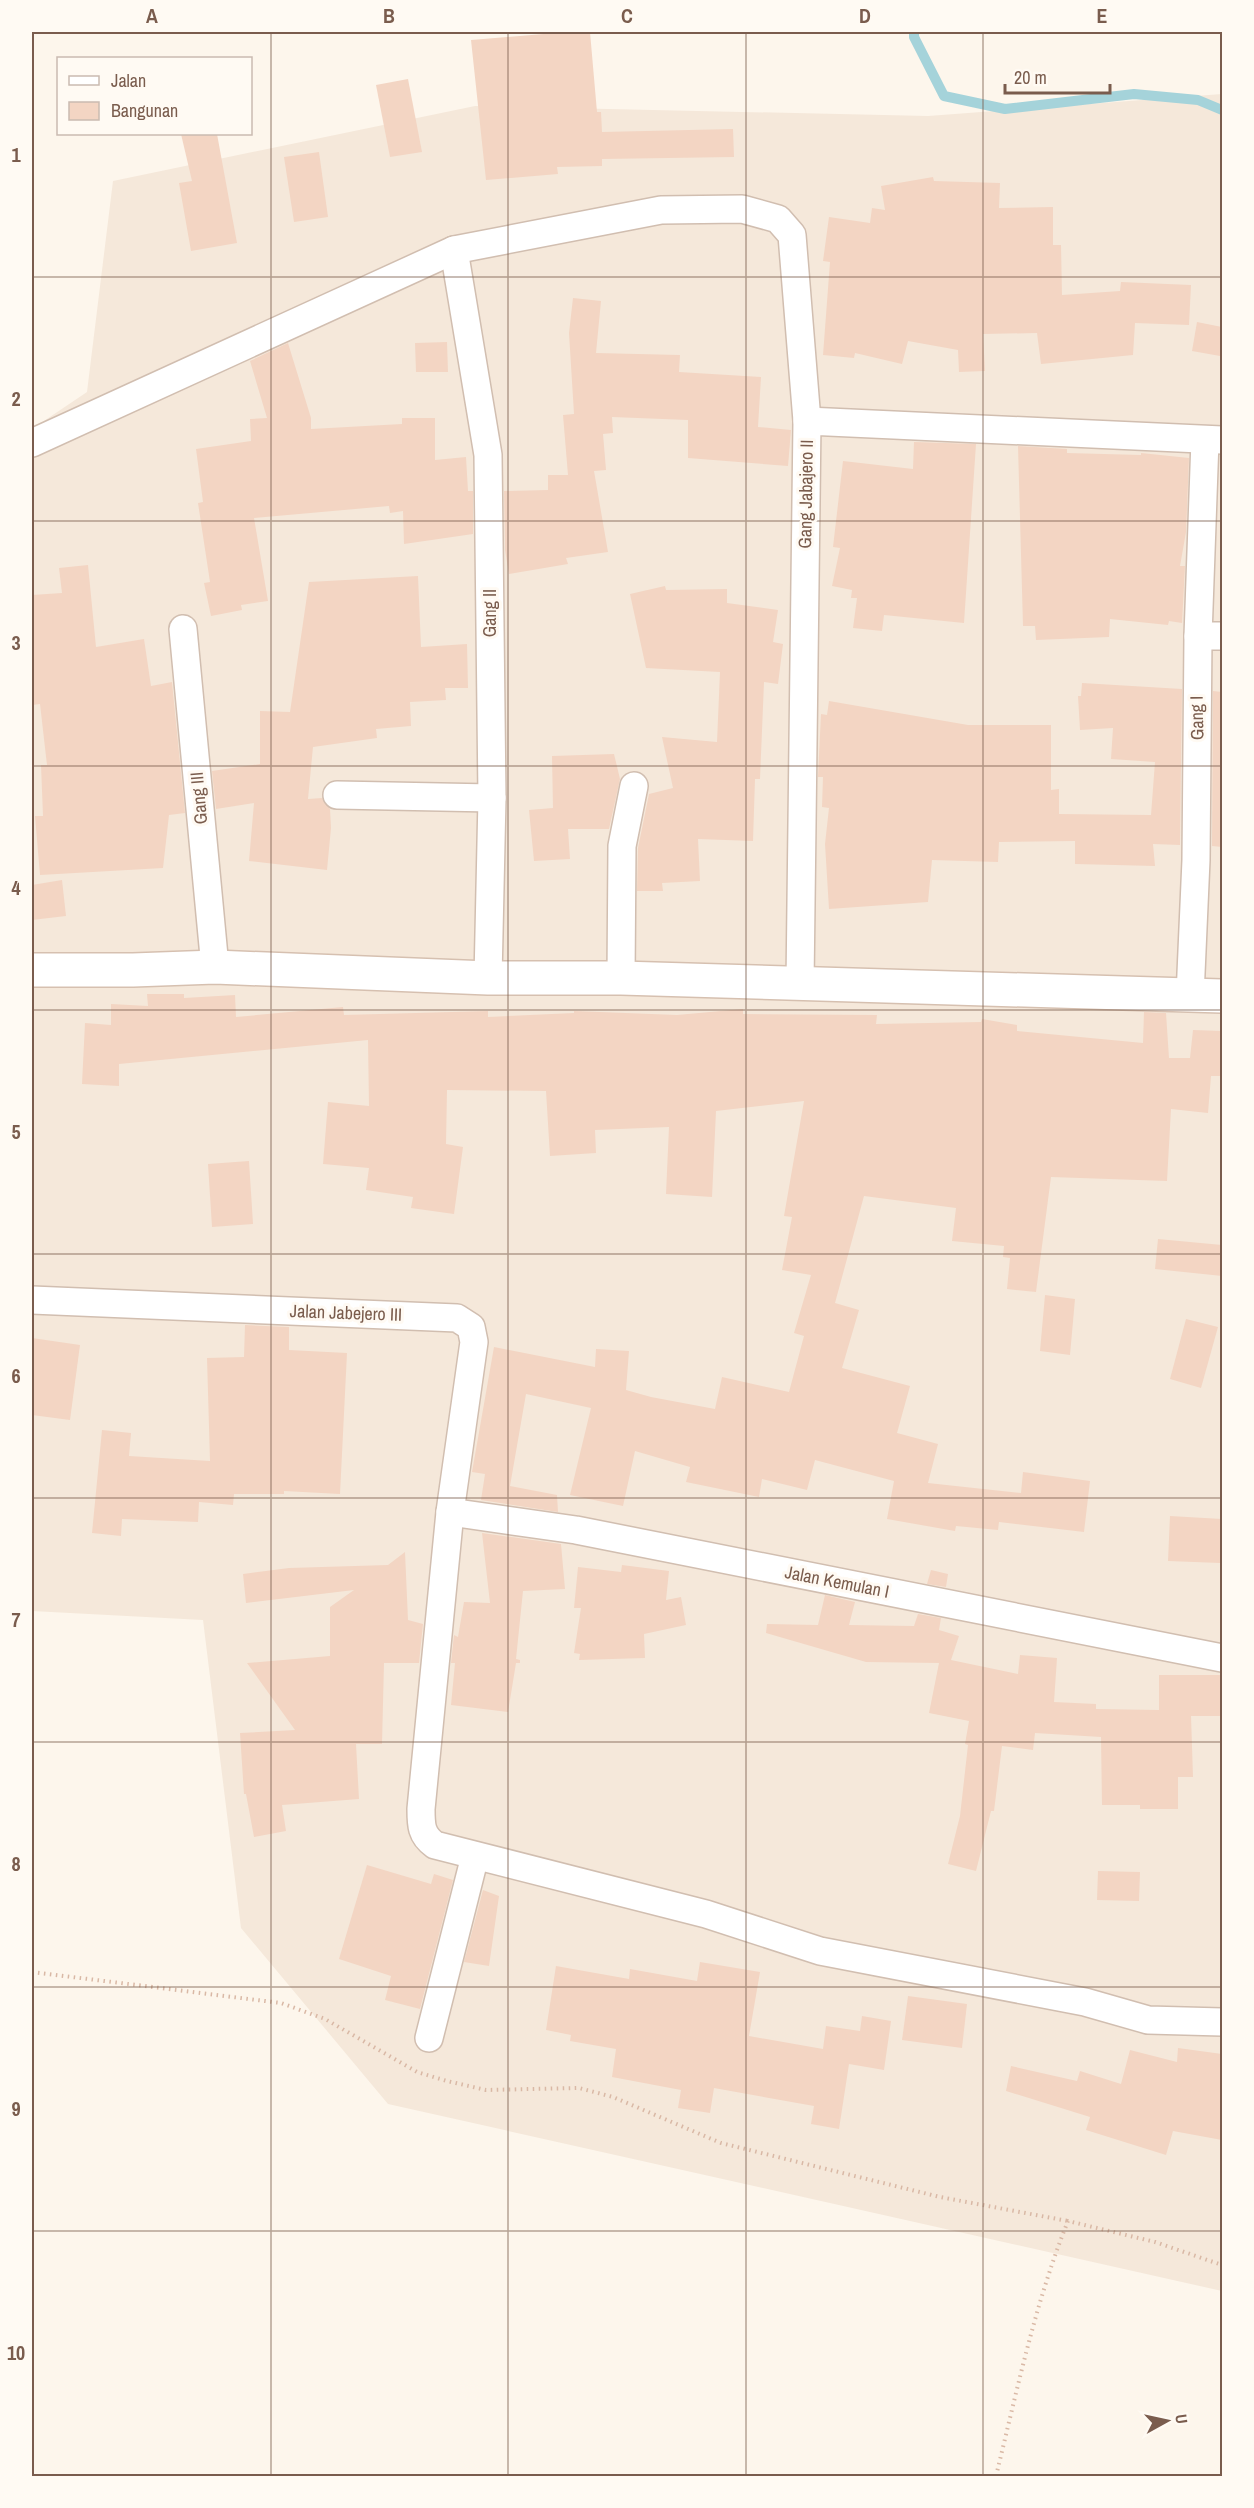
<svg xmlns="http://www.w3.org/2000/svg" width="1254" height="2508" font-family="'Archivo Narrow',sans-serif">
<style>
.residential{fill:#f5e8da}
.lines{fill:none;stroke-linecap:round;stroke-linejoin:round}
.stream{stroke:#a5d3da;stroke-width:10}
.building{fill:#f3d5c3}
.street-casing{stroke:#d1beb0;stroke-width:30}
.secondary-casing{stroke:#d6c0b0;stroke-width:36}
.path{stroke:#d9b8a5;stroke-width:4;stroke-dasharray:1.5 4.5;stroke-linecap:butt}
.street{stroke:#fff;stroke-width:27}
.secondary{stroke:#fff;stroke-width:33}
.grid{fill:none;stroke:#7a5c4d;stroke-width:1.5;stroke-opacity:0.55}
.labels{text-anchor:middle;stroke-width:6;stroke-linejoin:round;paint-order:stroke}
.street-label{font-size:18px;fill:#7a5c4d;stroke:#fffaf3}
.neatline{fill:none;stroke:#7a5c4d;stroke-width:2}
.grid-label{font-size:20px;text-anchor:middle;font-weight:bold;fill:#7a5c4d}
</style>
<rect width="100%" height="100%" fill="#fdf6ec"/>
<polygon class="residential" points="1222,94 1222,2291 388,2104 241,1928 203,1620 32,1611 32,429 87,392 113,181 475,106 928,116"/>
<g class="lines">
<polyline class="stream" points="914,32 914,37 944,96 1005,109 1134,94 1198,100 1222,110"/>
</g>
<g class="building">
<polygon points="567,32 590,32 597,112 601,112 602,132 733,129 734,157 602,159 602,166 557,167 558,174 486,180 471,40"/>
<polygon points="408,79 422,152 390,157 376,85"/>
<polygon points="181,134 217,134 237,243 191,251 179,183 192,181"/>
<polygon points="319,152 328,217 294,222 284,157"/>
<polygon points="933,177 934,181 1000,183 999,208 1053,207 1053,245 1061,245 1062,295 1120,291 1121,282 1191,285 1189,325 1135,323 1133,355 1041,364 1037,333 983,334 985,371 959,372 958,350 908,341 902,364 855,353 854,358 823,355 830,262 823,261 829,217 870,223 872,208 885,210 881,186"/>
<polygon points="573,298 601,301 596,353 680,355 679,372 761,377 758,427 791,430 788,466 688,458 688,420 612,417 613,433 603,434 606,470 594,471 608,552 566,558 568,564 509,574 505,550 504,491 548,490 548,475 568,475 563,415 574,414 569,333"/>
<polygon points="1197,322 1222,327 1220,356 1192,351"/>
<polygon points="447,342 448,372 416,372 415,343"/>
<polygon points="288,343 311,418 311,429 402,424 402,418 435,418 435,460 466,457 468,491 473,491 473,534 404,544 403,511 390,513 389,506 254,518 268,601 241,605 242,610 211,616 204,583 210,582 198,503 203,502 196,449 251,441 250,419 267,418 250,361"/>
<polygon points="914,442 976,444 964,623 884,615 882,631 853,628 857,598 851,598 852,590 832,586 840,548 833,547 843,461 913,469"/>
<polygon points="1018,446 1067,449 1067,453 1141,455 1141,453 1189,458 1186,532 1180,566 1185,566 1182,623 1169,621 1168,625 1110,619 1109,637 1036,640 1035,626 1023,626"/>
<polygon points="88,565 96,647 144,639 151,686 172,682 185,813 169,815 163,868 40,875 35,816 43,816 41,765 47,765 40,704 32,705 32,595 62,593 59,568"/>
<polygon points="418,576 421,647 467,644 468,688 445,688 446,700 410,702 411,726 376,729 377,738 313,747 308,799 322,798 330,809 331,828 327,870 249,861 254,803 216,809 212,771 260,764 260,711 290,712 309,582"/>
<polygon points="665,586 666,590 727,589 727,603 778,610 773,642 783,644 778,684 764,682 760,779 755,779 753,841 698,839 700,881 662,883 663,891 637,891 638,848 649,794 673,788 662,737 717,742 720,672 646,668 630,594"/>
<polygon points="1082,683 1182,689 1180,845 1153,844 1155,866 1075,864 1075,841 999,842 998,862 932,860 928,902 829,909 825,844 829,808 822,807 823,777 818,777 821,714 827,715 829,701 968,725 1051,725 1051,790 1059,789 1059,814 1151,815 1155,762 1111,759 1113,728 1080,730 1078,696 1081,696"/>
<polygon points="1213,691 1222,692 1222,847 1212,846"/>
<polygon points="614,754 620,779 609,829 568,829 570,859 534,861 529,810 553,808 552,756"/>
<polygon points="62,880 66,916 32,920 32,885"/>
<polygon points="147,994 184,994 184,998 235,995 236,1017 343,1007 344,1015 488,1011 488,1017 574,1013 574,1011 677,1015 743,1009 743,1014 877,1015 876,1024 981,1022 982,1019 1017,1025 1017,1031 1143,1043 1144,1012 1166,1013 1169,1058 1190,1058 1193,1030 1222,1031 1222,1076 1211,1076 1208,1113 1171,1109 1167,1181 1051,1177 1036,1292 1007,1289 1010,1258 1003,1257 1004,1246 952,1241 956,1208 864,1196 835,1303 859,1310 842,1368 910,1386 897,1433 938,1444 928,1483 1021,1493 1023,1472 1090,1481 1084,1532 999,1522 998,1530 956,1526 955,1531 887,1519 894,1481 815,1460 807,1490 762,1479 759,1497 686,1482 690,1467 635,1451 623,1506 570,1495 591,1408 526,1394 510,1486 557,1495 558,1512 481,1500 485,1474 472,1472 494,1347 595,1367 596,1349 629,1351 626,1390 651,1397 715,1409 722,1377 789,1392 804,1336 794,1333 811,1275 782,1270 792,1217 784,1216 804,1101 716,1111 712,1197 666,1194 669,1127 595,1130 596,1153 550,1156 546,1091 447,1090 446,1144 463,1147 454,1214 411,1208 413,1197 366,1190 369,1168 323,1164 328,1102 369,1106 368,1040 119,1064 119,1086 82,1084 85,1023 111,1025 111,1004 148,1006"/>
<polygon points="249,1161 253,1224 212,1227 208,1164"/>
<polygon points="1158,1239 1222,1245 1222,1276 1155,1269"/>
<polygon points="1045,1295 1075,1299 1070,1355 1040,1351"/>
<polygon points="1186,1319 1218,1327 1201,1388 1170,1379"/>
<polygon points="245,1325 289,1327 289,1350 347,1353 340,1494 284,1491 284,1494 234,1494 233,1505 199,1502 198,1522 122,1519 121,1536 92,1533 102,1430 131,1433 129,1456 210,1461 207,1358 244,1357"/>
<polygon points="32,1338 80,1345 70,1420 32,1415"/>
<polygon points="1170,1516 1222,1519 1220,1563 1168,1561"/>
<polygon points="482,1533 561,1544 565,1589 523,1591 516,1659 520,1660 520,1663 516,1663 508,1712 451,1705 455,1663 451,1663 454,1635 458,1637 464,1602 490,1603"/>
<polygon points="405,1552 408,1620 423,1624 419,1663 384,1663 382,1744 356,1744 359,1799 282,1805 286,1831 254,1837 246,1794 244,1794 240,1733 295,1730 247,1663 330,1656 330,1607 354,1590 246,1603 243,1574 289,1568 388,1565"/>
<polygon points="622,1565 669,1571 666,1600 681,1597 686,1625 644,1634 645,1658 579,1660 580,1654 574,1653 581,1608 574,1608 578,1567 621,1572"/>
<polygon points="931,1570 948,1574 946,1587 927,1584"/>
<polygon points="825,1595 855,1602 849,1625 914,1626 918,1614 941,1618 939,1630 959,1636 951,1660 1018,1674 1020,1655 1057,1658 1054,1702 1096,1704 1096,1709 1159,1710 1159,1675 1222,1675 1221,1716 1191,1716 1193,1777 1178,1777 1178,1809 1140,1809 1140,1805 1102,1805 1101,1737 1035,1733 1033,1750 1002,1746 994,1811 991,1811 976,1871 948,1864 960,1816 968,1745 965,1744 969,1721 929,1713 939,1663 866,1662 766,1633 767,1624 818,1625"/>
<polygon points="367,1865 431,1884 434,1874 453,1880 420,2009 385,2000 391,1976 339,1959"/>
<polygon points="1098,1871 1140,1872 1139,1901 1097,1900"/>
<polygon points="483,1890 499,1896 489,1966 464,1962"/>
<polygon points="700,1962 760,1972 749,2036 823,2049 826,2026 860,2031 862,2016 891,2021 884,2070 849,2064 839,2129 811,2124 814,2106 714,2088 710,2113 678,2108 681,2090 612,2077 616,2049 570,2041 571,2035 546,2030 556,1966 629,1979 630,1969 697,1981"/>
<polygon points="908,1996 967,2004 962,2048 902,2040"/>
<polygon points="1178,2048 1222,2054 1222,2140 1173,2131 1166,2155 1086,2130 1090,2117 1006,2091 1011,2066 1077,2081 1080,2071 1121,2084 1130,2050 1177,2062"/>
</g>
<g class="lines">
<g class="street-casing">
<g id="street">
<polyline points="454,250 488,455 492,798 488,978"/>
<polyline points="32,443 454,250 661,210 742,209 778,219 792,235 807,421"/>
<polyline points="183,629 215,967"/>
<polyline points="1198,636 1222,636"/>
<polyline points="337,795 492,798"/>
<polyline points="621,978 622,846 634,786"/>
<polyline points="800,984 807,421 1222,440"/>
<polyline points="1190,996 1196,860 1198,636 1205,440"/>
<path d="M32,1300L457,1318L471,1327L474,1342L450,1512L421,1809C421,1825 421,1835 435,1845L706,1914L820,1951L1085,2002L1148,2020L1222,2022"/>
<polyline points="450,1512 576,1530 1222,1658"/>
<polyline points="429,2038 475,1856"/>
</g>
</g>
<g class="secondary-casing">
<polyline id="secondary" points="32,970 133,970 215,967 488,978 621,978 1222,996"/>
</g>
<g class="path">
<polyline points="32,1972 281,2003 325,2019 417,2072 447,2081 486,2090 579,2088 613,2097 721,2143 940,2197 1068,2221"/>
<path d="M996,2476C1017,2391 1035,2303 1068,2221L1155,2242L1222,2265"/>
</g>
<use href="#street" class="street"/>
<use href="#secondary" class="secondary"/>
</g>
<path class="grid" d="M271,32V2476M508,32V2476M746,32V2476M983,32V2476M32,277H1222M32,521H1222M32,766H1222M32,1010H1222M32,1254H1222M32,1498H1222M32,1742H1222M32,1987H1222M32,2231H1222"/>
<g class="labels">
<g class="street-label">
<text transform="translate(806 494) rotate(-89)" y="6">Gang Jabajero II</text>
<text transform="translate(490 613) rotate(-90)" y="6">Gang II</text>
<text transform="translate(1197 718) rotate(-91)" y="6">Gang I</text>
<text transform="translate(199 798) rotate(-95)" y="6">Gang III</text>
<text transform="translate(346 1313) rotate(2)" y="6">Jalan Jabejero III</text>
<text transform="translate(837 1582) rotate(11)" y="6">Jalan Kemulan I</text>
</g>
</g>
<rect width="1254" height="2508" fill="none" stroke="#fffaf3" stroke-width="66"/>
<rect x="57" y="57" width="195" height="78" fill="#fffaf3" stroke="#cabbb1" stroke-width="1.5"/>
<rect x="69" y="76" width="30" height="9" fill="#ffffff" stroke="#cabbb1" stroke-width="1.5"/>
<text x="111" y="87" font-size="18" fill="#7a5c4d">Jalan</text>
<rect x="69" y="102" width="30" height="18" fill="#f3d5c3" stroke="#cabbb1" stroke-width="1.5"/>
<text x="111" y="117" font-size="18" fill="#7a5c4d">Bangunan</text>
<g transform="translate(1167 2421) rotate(82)" stroke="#fffaf3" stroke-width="4.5" paint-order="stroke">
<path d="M0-4.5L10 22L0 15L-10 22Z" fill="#7a5c4d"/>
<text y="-9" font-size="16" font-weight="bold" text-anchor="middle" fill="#7a5c4d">U</text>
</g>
<path d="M1005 84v9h105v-9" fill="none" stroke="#7a5c4d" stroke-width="3"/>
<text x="1014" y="84" font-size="18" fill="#7a5c4d" stroke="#fffaf3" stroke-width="4.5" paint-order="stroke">20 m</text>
<rect x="33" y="33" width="1188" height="2442" class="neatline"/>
<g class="grid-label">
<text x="152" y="23">A</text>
<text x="389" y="23">B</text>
<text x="627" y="23">C</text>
<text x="865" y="23">D</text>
<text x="1102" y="23">E</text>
<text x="16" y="162">1</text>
<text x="16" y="406">2</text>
<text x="16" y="650">3</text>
<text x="16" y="895">4</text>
<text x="16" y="1139">5</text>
<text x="16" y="1383">6</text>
<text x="16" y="1627">7</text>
<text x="16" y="1871">8</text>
<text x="16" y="2116">9</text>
<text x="16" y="2360">10</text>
</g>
</svg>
